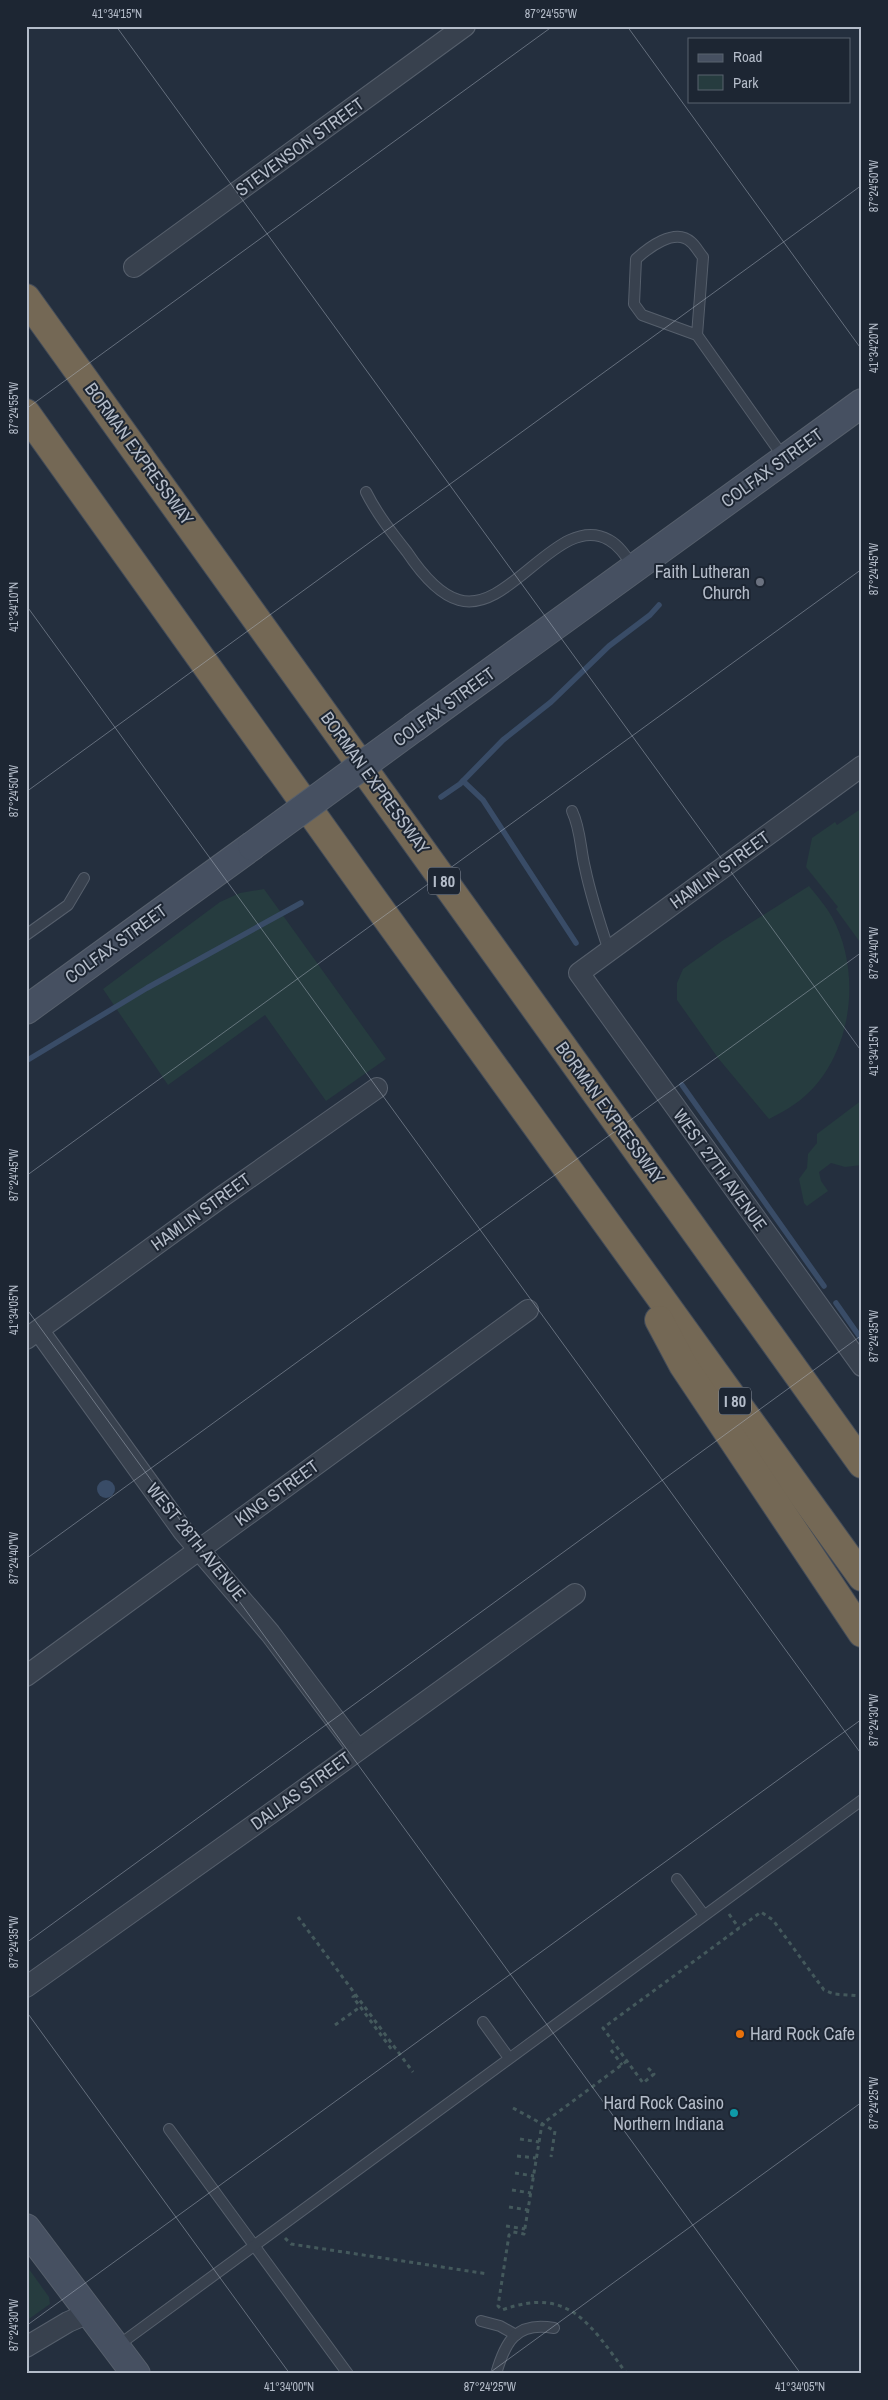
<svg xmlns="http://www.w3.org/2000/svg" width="888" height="2400" font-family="'Archivo Narrow',sans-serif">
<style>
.green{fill:#263c3f}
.water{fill:#394c67}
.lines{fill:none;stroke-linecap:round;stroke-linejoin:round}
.stream{stroke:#394c67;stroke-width:5.5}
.lane-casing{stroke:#565f6c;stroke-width:12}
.street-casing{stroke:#565f6c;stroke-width:22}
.secondary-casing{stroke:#565f6c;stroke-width:30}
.highway-casing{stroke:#434c59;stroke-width:30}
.path{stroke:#44595c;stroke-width:3;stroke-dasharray:4 4;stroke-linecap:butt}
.lane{stroke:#38414e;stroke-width:10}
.street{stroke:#38414e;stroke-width:20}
.secondary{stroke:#465061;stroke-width:28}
.highway{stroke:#746855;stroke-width:28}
.secondary-bridge-casing{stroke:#565f6c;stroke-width:30;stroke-linecap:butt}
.secondary-bridge{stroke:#465061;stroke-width:28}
.ticks{fill:none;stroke:#b4bcc9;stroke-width:1;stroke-opacity:0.45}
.worship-dot{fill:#6b7280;stroke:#1d2633;stroke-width:2}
.food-dot{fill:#e8710a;stroke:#1d2633;stroke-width:2}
.culture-dot{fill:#0f9aa8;stroke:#1d2633;stroke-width:2}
.labels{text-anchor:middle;stroke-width:4;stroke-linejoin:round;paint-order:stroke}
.shield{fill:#1d2633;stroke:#878f9c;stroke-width:1}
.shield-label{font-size:16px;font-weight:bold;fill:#b4bcc9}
.street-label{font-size:18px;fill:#b4bcc9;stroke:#1d2633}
.poi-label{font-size:18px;fill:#b4bcc9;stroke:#1d2633;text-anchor:end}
.neatline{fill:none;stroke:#b4bcc9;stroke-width:2}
.ticks-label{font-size:12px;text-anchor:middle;fill:#b4bcc9}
</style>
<rect width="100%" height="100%" fill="#242f3e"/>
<g class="green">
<polygon points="862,808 862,945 836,909 838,907 806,867 812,838 835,822 837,825"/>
<path d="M809,886C817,896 826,906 832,917C865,977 851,1070 789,1108C783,1112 776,1115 769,1119L718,1058L677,1000V983L683,969L722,941Z"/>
<polygon points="264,889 386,1059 326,1101 265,1015 168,1085 103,989 220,902 240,893"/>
<polygon points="862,1100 862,1165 845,1167 831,1163 819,1172 821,1181 828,1191 807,1206 804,1203 799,1179 807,1168 808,1154 817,1143 817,1134"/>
<polygon points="26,2265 49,2297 50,2304 26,2321"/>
</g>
<circle class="water" cx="106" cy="1489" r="9"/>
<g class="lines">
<g class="stream">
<polyline points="463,781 483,800 576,943"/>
<polyline points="441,797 460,784 503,740 551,702 609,646 650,615 659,605"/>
<polyline points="26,1061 147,988 301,903"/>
<polyline points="682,1085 824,1286"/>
<polyline points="836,1303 862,1340"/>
</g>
<g class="lane-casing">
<g id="lane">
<path d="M697,335L642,315L634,304L636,259C648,248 675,227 691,242C696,246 699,253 703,257L697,335L784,458"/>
<path d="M366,492C377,514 392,533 407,552C419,570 437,594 459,600C510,615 559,511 609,540C620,546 627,558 634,568"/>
<path d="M572,811C581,830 580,848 585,868C591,897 600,924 609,951"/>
<polyline points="26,935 68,905 84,878"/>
<polyline points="677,1879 704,1915"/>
<polyline points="483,2022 509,2058"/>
<polyline points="169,2129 348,2374"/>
<polyline points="481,2321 500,2326 516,2335"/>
<polyline points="116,2347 862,1800"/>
<path d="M496,2374C505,2342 516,2321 554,2328"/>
</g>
</g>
<g class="street-casing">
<g id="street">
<polyline points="134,267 465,26"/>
<polyline points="862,766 579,973 862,1366"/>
<polyline points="39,1331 183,1531 270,1633 358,1750"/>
<polyline points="26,1339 223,1196 377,1088"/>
<polyline points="26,1676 528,1310"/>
<polyline points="26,1987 281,1806 575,1594"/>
<polyline points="26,2347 68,2322 89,2313"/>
</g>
</g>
<g class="secondary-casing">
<g id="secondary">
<polyline points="415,727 862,403"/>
<polyline points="26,1010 252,846"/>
<polyline points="26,2228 136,2374"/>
</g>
</g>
<g class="highway-casing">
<g id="highway">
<polyline points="26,298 862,1464"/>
<polyline points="26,413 370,895 862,1577"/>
<polyline points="659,1320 683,1365 862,1633"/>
</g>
</g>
<g class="path">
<polyline points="729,1914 739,1928"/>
<polyline points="298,1917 413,2072"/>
<polyline points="356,1995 353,1997 392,2050 395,2048"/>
<polyline points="335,2025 360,2007"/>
<polyline points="611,2050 622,2065"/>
<path d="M627,2061L542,2124L524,2234L513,2232L509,2235L498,2306L502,2310C570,2285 591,2326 627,2374"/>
<polyline points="648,2068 654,2074 643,2083 603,2028 761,1912 773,1920 824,1990 834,1994 862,1996"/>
<polyline points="513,2108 555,2131 551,2157"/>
<polyline points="520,2139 539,2142"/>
<polyline points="517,2156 536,2158"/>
<polyline points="515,2173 534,2176"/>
<polyline points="512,2190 531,2193"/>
<polyline points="509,2207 528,2210"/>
<polyline points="506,2226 525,2229"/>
<polyline points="285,2238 291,2244 488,2274"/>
</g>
<use href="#lane" class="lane"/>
<use href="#street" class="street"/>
<use href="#secondary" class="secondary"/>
<use href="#highway" class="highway"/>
<g class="secondary-bridge-casing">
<polyline id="secondary-bridge" points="252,846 415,727"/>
</g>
<use href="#secondary-bridge" class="secondary-bridge"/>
</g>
<path class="ticks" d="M116,26L862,1052M627,26L862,350M26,409L553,26M26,605L862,1755M26,792L862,185M26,1176L862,569M26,1308L801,2374M26,1559L862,952M26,1943L862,1335M26,2011L290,2374M26,2326L862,1719M488,2374L862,2102"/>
<circle class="worship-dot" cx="760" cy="582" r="5"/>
<circle class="food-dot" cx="740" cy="2034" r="5"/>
<circle class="culture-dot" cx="734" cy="2113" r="5"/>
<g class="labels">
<g class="shield">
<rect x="428" y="867.5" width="32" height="27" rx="4"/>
<rect x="719" y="1387.5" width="32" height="27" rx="4"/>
</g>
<g class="shield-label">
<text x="444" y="887">I 80</text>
<text x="735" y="1407">I 80</text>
</g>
<g class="street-label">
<text transform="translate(300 147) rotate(-36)" y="6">STEVENSON STREET</text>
<text transform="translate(139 454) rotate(54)" y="6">BORMAN EXPRESSWAY</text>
<text transform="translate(772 468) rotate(-36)" y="6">COLFAX STREET</text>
<text transform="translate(444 707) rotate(-36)" y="6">COLFAX STREET</text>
<text transform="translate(375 783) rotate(54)" y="6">BORMAN EXPRESSWAY</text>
<text transform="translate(720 870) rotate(-36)" y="6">HAMLIN STREET</text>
<text transform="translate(116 944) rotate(-36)" y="6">COLFAX STREET</text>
<text transform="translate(610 1113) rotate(54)" y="6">BORMAN EXPRESSWAY</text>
<text transform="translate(720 1170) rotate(54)" y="6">WEST 27TH AVENUE</text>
<text transform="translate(201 1212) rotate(-36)" y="6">HAMLIN STREET</text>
<text transform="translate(277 1493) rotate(-36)" y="6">KING STREET</text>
<text transform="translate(196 1542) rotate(51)" y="6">WEST 28TH AVENUE</text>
<text transform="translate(301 1791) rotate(-36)" y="6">DALLAS STREET</text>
</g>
<g class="poi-label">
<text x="750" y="578">Faith Lutheran<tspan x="750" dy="21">Church</tspan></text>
<text x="750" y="2040" text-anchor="start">Hard Rock Cafe</text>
<text x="724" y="2109">Hard Rock Casino<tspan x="724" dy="21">Northern Indiana</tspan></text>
</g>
</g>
<rect width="888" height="2400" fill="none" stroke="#1d2633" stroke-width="55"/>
<rect x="688" y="38" width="162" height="65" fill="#1d2633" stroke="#59626f"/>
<rect x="698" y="54" width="25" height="8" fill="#465061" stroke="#59626f"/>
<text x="733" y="62" font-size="15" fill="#b4bcc9">Road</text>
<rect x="698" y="75" width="25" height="15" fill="#263c3f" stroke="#59626f"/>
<text x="733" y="88" font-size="15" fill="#b4bcc9">Park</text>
<rect x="28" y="28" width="832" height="2344" class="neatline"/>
<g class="ticks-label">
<text x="117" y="18">41°34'15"N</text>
<text x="551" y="18">87°24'55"W</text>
<text transform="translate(874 186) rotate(-90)" y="4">87°24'50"W</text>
<text transform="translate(874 348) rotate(-90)" y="4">41°34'20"N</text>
<text transform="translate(14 408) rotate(-90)" y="4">87°24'55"W</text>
<text transform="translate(874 569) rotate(-90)" y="4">87°24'45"W</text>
<text transform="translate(14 607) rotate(-90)" y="4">41°34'10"N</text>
<text transform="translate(14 791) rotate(-90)" y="4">87°24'50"W</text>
<text transform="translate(874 953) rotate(-90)" y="4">87°24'40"W</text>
<text transform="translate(874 1051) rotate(-90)" y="4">41°34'15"N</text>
<text transform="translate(14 1175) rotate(-90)" y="4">87°24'45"W</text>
<text transform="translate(14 1310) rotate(-90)" y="4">41°34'05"N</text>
<text transform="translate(874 1336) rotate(-90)" y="4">87°24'35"W</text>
<text transform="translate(14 1558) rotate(-90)" y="4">87°24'40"W</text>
<text transform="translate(874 1720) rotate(-90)" y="4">87°24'30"W</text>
<text transform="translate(14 1942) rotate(-90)" y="4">87°24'35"W</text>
<text transform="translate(874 2103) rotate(-90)" y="4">87°24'25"W</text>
<text transform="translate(14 2325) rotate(-90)" y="4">87°24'30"W</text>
<text x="289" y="2391">41°34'00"N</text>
<text x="490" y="2391">87°24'25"W</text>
<text x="800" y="2391">41°34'05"N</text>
</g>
</svg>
